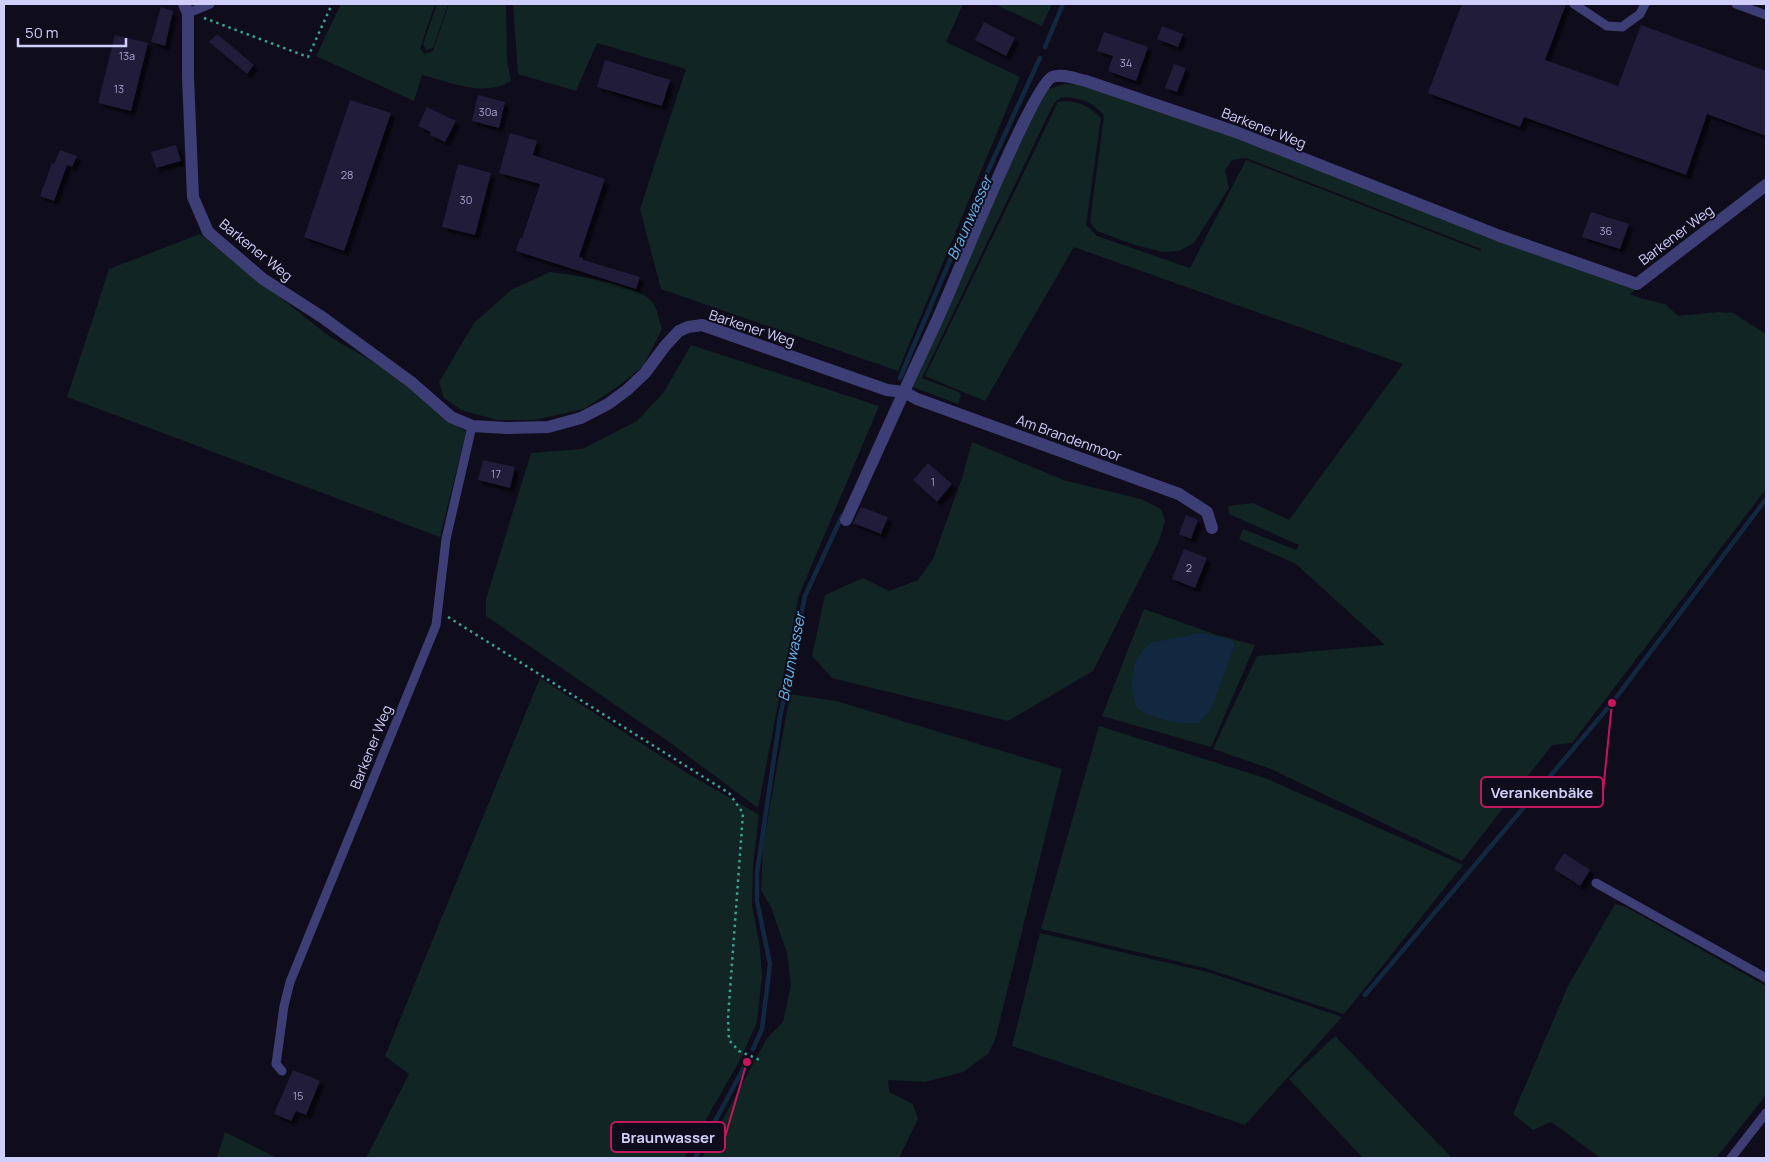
<svg xmlns="http://www.w3.org/2000/svg" width="1770" height="1162" font-family="Manrope,sans-serif">
<style>
.green{fill:#112524}
.water{fill:#122740}
.lines{fill:none;stroke-linecap:round;stroke-linejoin:round}
.stream{stroke:#122740;stroke-width:4.5}
.building{fill:#201c3b;filter:url(#shadow)}
.path{stroke:#39a396;stroke-width:2.5;stroke-dasharray:2.5 4;stroke-linecap:butt}
.service{stroke:#3d3e76;stroke-width:9}
.minor{stroke:#3d3e76;stroke-width:12}
.labels{text-anchor:middle;stroke-width:4;stroke-linejoin:round;paint-order:stroke}
.number-label{font-size:11px;fill:#a4a2ca}
.street-label{font-size:14px;fill:#d0cefa;stroke:#0f0d1c}
.water-label{font-size:15px;font-style:italic;fill:#67b7ef;stroke:#0f0d1c}
.leader{fill:none;stroke:#c2185b;stroke-width:2}
.callout-dot{fill:#c2185b;stroke:#0f0d1c;stroke-width:2}
.callout{fill:#0f0d1c;stroke:#c2185b;stroke-width:2}
.callout-label{font-size:15px;text-anchor:middle;font-weight:bold;fill:#d0cefa}
</style>
<defs>
<filter id="shadow"><feDropShadow dx="4.5" dy="4.5" stdDeviation="1" flood-color="#0009"/></filter>
</defs>
<rect width="100%" height="100%" fill="#0f0d1c"/>
<g class="green">
<path d="M341,4H435L420,49L425,54L433,51L449,4H506L507,61L511,81C484,98 450,82 422,75L414,101L316,56Z"/>
<polygon points="437,4 448,4 433,48 426,50 423,44"/>
<polygon points="513,4 963,4 946,42 1020,77 898,371 661,289 640,209 686,69 597,43 576,91 518,74"/>
<polygon points="994,4 1052,4 1042,26"/>
<path d="M1065,84L1084,85L1238,137L1637,288L1630,294L1640,298L1665,304L1678,316L1718,312L1733,313L1766,334V489L1572,743L1552,745L1462,861L1271,769L1213,749L1257,656L1385,645L1296,564L1239,539L1243,529L1296,550L1299,545L1229,514L1228,506L1253,503L1289,520L1403,364L1074,247L985,401L925,376L1058,102C1076,99 1089,106 1101,118L1086,225L1097,236L1190,268L1246,160L1481,251V249L1246,158L1232,160L1225,170L1229,188L1194,243L1179,251L1163,252L1135,245L1097,231L1090,222L1104,115C1091,101 1081,98 1062,97L1054,103L922,378L959,392L961,396L958,404L910,386L1024,126L1048,89Z"/>
<polygon points="200,234 330,337 365,357 417,391 446,418 466,432 440,537 67,397 109,269"/>
<path d="M550,272C573,275 640,284 653,303C658,309 659,321 662,329L643,366L620,385L584,409L534,420H497L461,410L444,398L439,382L474,323L511,290Z"/>
<polygon points="691,345 879,406 799,595 758,808 672,744 486,616 486,599 531,453 582,449 637,421 664,392"/>
<polygon points="972,442 1066,481 1141,499 1161,509 1165,521 1159,541 1093,671 1008,721 832,678 812,656 825,595 863,578 889,591 918,580 933,559 962,478"/>
<polygon points="1144,609 1217,635 1255,645 1211,747 1102,716"/>
<polygon points="540,678 687,773 759,815 753,865 752,905 760,948 762,975 757,1022 741,1058 684,1158 366,1158 409,1074 385,1056"/>
<polygon points="790,694 836,701 1062,769 995,1040 988,1054 963,1072 925,1082 888,1080 889,1092 913,1104 918,1119 899,1158 702,1158 767,1038 783,1022 791,985 787,953 771,907 761,890 763,845"/>
<polygon points="1099,726 1265,778 1463,865 1344,1014 1205,968 1041,929"/>
<polygon points="1615,904 1626,907 1766,986 1766,1095 1716,1158 1601,1158 1551,1122 1533,1130 1513,1114 1568,986"/>
<polygon points="1040,933 1211,973 1342,1017 1245,1125 1012,1046"/>
<polygon points="1335,1036 1452,1158 1363,1158 1289,1079"/>
<polygon points="225,1132 277,1158 217,1158"/>
</g>
<path class="water" d="M1200,633L1230,639L1235,644L1211,709L1199,723C1176,724 1158,720 1137,709L1131,685L1136,659L1150,643Z"/>
<g class="lines">
<g class="stream">
<polyline points="1045,47 1063,4"/>
<polyline points="900,378 987,173 1040,58"/>
<polyline points="1365,995 1612,703 1766,499"/>
<polyline points="753,1049 762,1029 770,964 757,901 757,873 780,717 805,596 842,516"/>
<polyline points="695,1158 747,1062"/>
</g>
</g>
<g class="building">
<polygon points="1462,4 1566,4 1545,60 1618,86 1641,25 1766,71 1766,136 1707,114 1686,175 1524,117 1520,127 1428,93"/>
<polygon points="161,7 173,11 165,46 151,42"/>
<polygon points="984,22 1015,38 1006,56 975,40"/>
<polygon points="1162,26 1183,34 1178,47 1157,39"/>
<polygon points="1104,32 1148,47 1136,81 1108,71 1113,56 1097,51"/>
<polygon points="217,34 254,65 247,74 209,42"/>
<polygon points="115,35 148,43 131,111 98,103"/>
<polygon points="605,60 670,80 662,106 597,87"/>
<polygon points="1174,64 1186,68 1177,92 1165,88"/>
<polygon points="478,95 505,102 499,128 472,121"/>
<polygon points="350,100 391,113 344,251 304,237"/>
<polygon points="427,107 456,121 445,142 430,135 431,132 418,126"/>
<polygon points="510,133 537,141 533,155 605,179 579,257 583,258 583,260 640,277 636,289 516,251 520,238 522,238 540,184 499,173"/>
<polygon points="176,145 181,161 156,168 151,152"/>
<polygon points="60,150 77,156 72,167 67,165 54,201 40,196 52,163 54,164"/>
<polygon points="458,164 491,173 475,235 442,227"/>
<polygon points="1591,212 1629,224 1620,249 1582,237"/>
<polygon points="483,460 515,467 510,488 478,480"/>
<polygon points="928,463 952,484 937,502 913,480"/>
<polygon points="861,507 888,517 881,534 853,523"/>
<polygon points="1186,515 1198,520 1191,539 1179,534"/>
<polygon points="1184,549 1207,558 1195,588 1172,579"/>
<polygon points="1564,853 1590,870 1580,886 1554,869"/>
<polygon points="293,1070 320,1081 306,1115 296,1111 291,1121 274,1114"/>
</g>
<g class="lines">
<g class="path">
<polyline points="204,18 308,57 332,4"/>
<polyline points="448,617 729,793 743,813 728,1018 729,1040 739,1051 762,1061"/>
</g>
<g class="service">
<polyline points="1574,4 1607,26 1622,27 1640,14 1645,4"/>
<polyline points="1736,4 1766,15"/>
<polyline points="188,13 210,4"/>
<polyline points="1596,883 1766,978"/>
<polyline points="282,1071 276,1064 284,1006 290,982 436,625 446,539 472,426"/>
<polyline points="1731,1158 1766,1113"/>
</g>
<g class="minor">
<path d="M184,4L188,13V77L193,197L208,232L263,279L322,317L411,382L451,417L472,426L507,428L548,427L581,418L608,404L627,390L645,373L665,346L679,331L688,327L702,325L887,390L904,392C916,364 930,337 942,309C957,276 1032,87 1052,77C1062,73 1076,79 1086,81L1236,132L1500,236L1637,284L1766,185"/>
<polyline points="846,520 904,392 917,399 1179,494 1207,512 1212,528"/>
</g>
</g>
<g class="labels">
<g class="number-label">
<text x="127" y="60">13a</text>
<text x="1126" y="67">34</text>
<text x="119" y="93">13</text>
<text x="488" y="116">30a</text>
<text x="347" y="179">28</text>
<text x="466" y="204">30</text>
<text x="1606" y="235">36</text>
<text x="496" y="478">17</text>
<text x="933" y="486">1</text>
<text x="1189" y="572">2</text>
<text x="298" y="1100">15</text>
</g>
<g class="street-label">
<text transform="translate(1264 128) rotate(21)" y="5">Barkener Weg</text>
<text transform="translate(1676 235) rotate(-37)" y="5">Barkener Weg</text>
<text transform="translate(256 250) rotate(39)" y="5">Barkener Weg</text>
<text transform="translate(752 328) rotate(18)" y="5">Barkener Weg</text>
<text transform="translate(1069 438) rotate(20)" y="5">Am Brandenmoor</text>
<text transform="translate(371 747) rotate(-68)" y="5">Barkener Weg</text>
</g>
<g class="water-label">
<text transform="translate(970 218) rotate(-66)" y="5">Braunwasser</text>
<text transform="translate(792 657) rotate(-79)" y="5">Braunwasser</text>
</g>
</g>
<path class="leader" d="M1612 703L1603 792M747 1062L725 1137"/>
<g class="callout-dot">
<circle cx="1612" cy="703" r="5"/>
<circle cx="747" cy="1062" r="5"/>
</g>
<g class="callout">
<rect x="1481" y="777" width="122" height="30" rx="5"/>
<rect x="611" y="1122" width="114" height="30" rx="5"/>
</g>
<g class="callout-label">
<text x="1542" y="798">Verankenbäke</text>
<text x="668" y="1143">Braunwasser</text>
</g>
<rect width="1770" height="1162" fill="none" stroke="#d0cefa" stroke-width="10"/>
<path d="M18 38v8h108v-8" fill="none" stroke="#d0cefa" stroke-width="2.5"/>
<text x="25" y="38" font-size="15" fill="#d0cefa" stroke="#0f0d1c" stroke-width="4" paint-order="stroke">50 m</text>
</svg>
